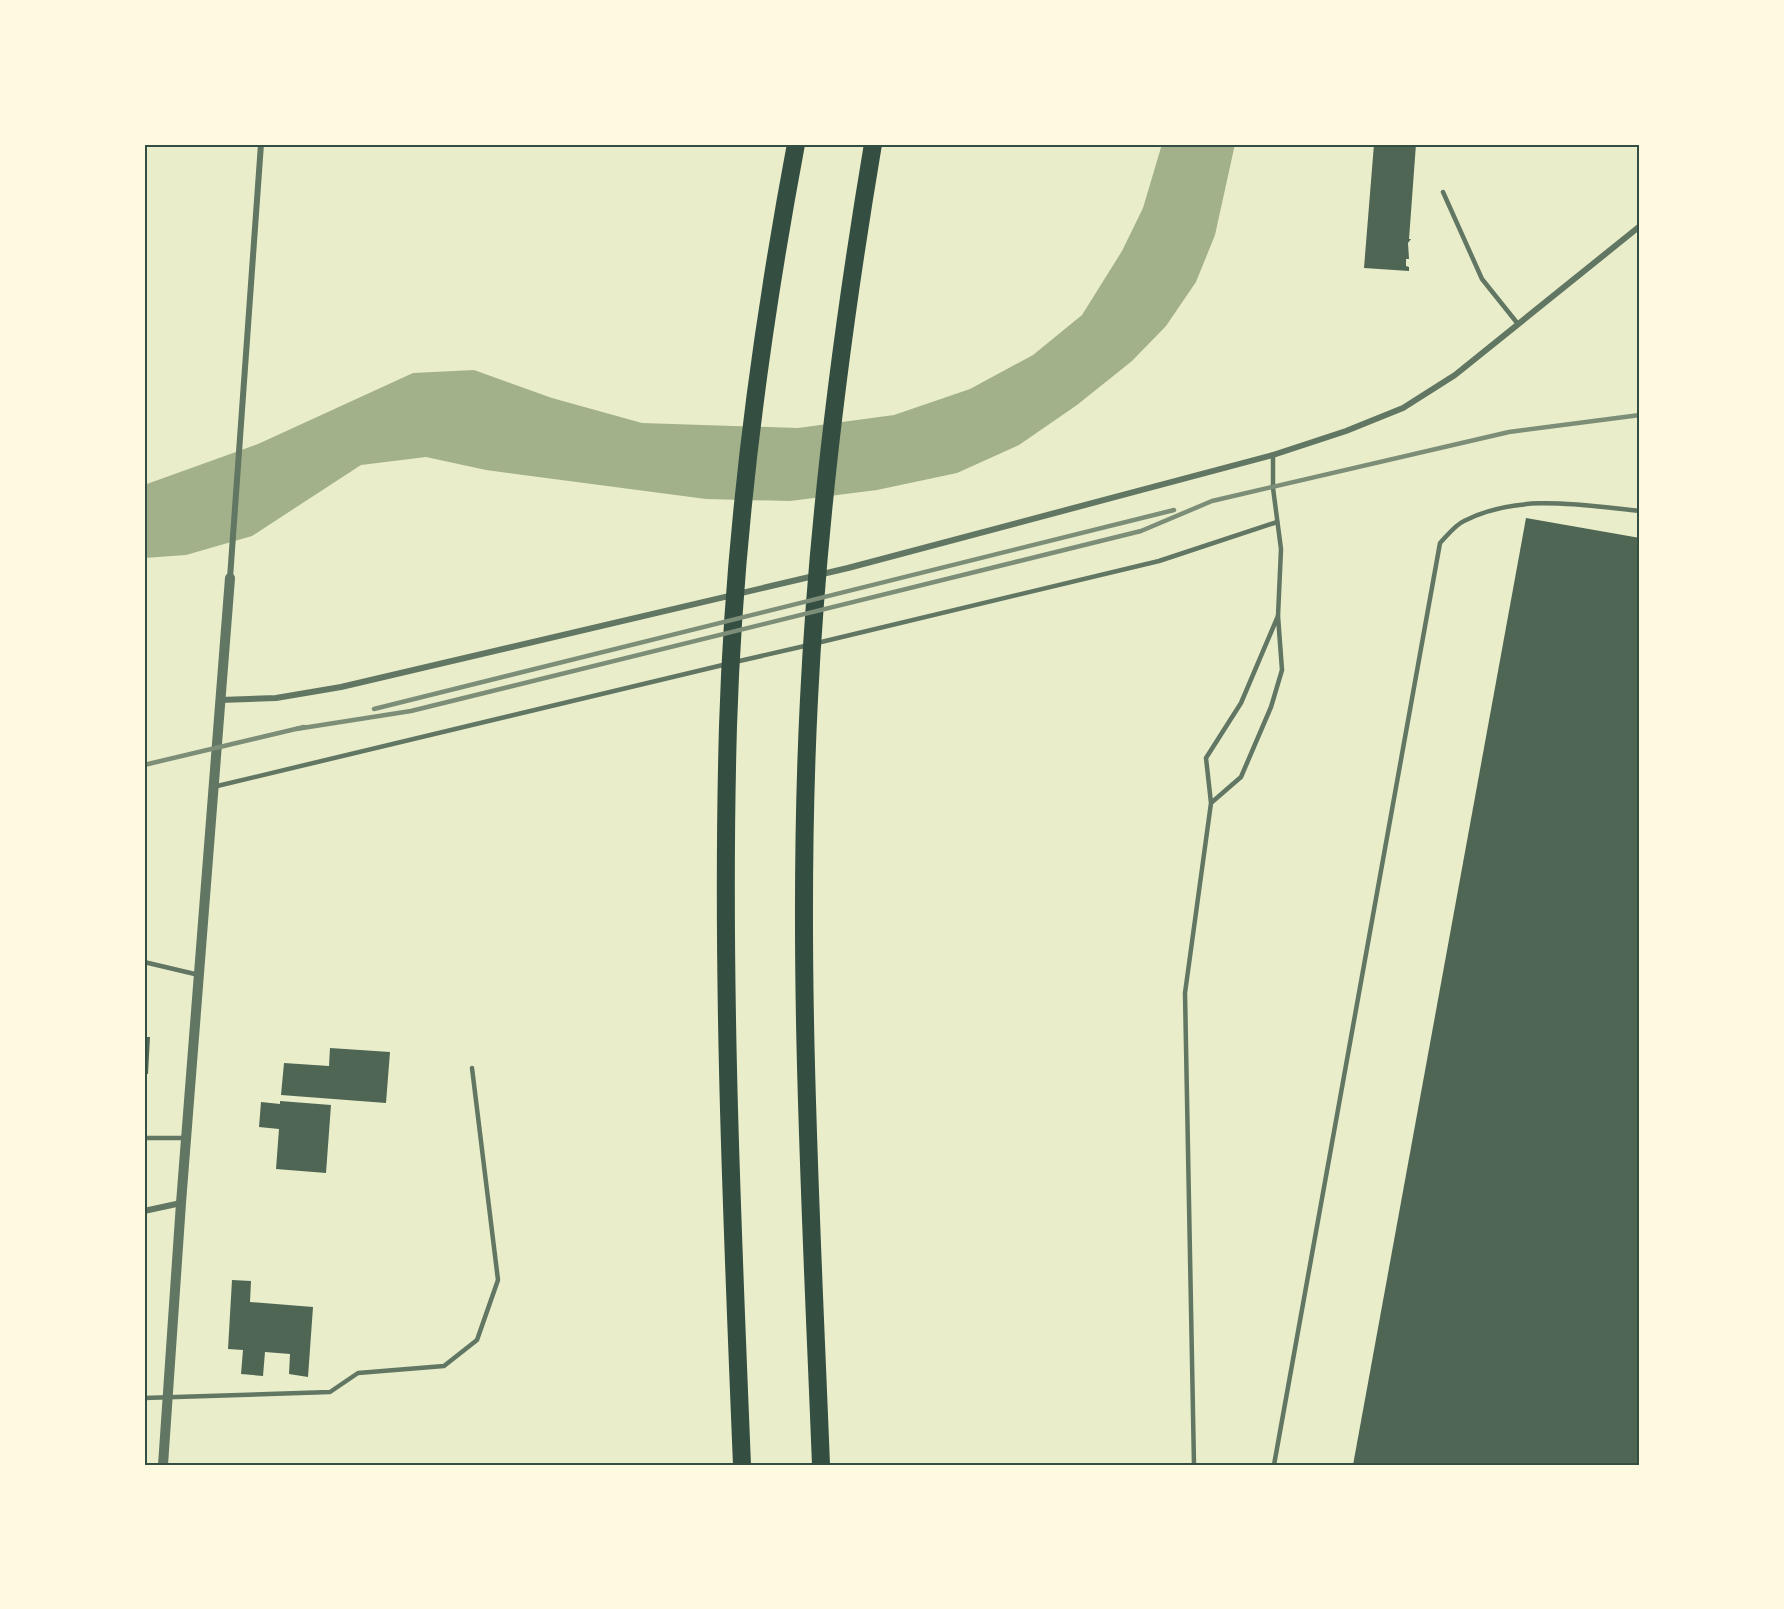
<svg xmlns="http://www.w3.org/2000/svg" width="1784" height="1609" font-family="Barlow,sans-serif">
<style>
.water{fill:#a3b18a}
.building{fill:#4f6655}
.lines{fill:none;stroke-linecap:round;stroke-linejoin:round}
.service{stroke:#617663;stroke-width:4.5}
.minor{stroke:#617663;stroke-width:6}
.tertiary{stroke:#617663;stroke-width:10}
.motorway{stroke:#344e41;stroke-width:18}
.rail{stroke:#7c8e77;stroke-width:4.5}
.neatline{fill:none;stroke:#344e41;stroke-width:2}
</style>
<rect width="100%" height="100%" fill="#e9edc9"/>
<polygon class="water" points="1162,144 1235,144 1215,235 1196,282 1166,326 1132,361 1077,405 1019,445 957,473 877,490 790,501 706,499 486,470 426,457 361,465 252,536 186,555 144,558 144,485 258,444 413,373 474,370 552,398 642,423 798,428 894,415 970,389 1033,355 1082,315 1122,251 1143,208"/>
<g class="building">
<polygon points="1374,144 1416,144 1409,239 1411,239 1408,243 1409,259 1406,259 1406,266 1409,267 1409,271 1364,268"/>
<polygon points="1526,518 1640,538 1640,1465 1353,1465"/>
<polygon points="144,1037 150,1037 148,1074 144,1074"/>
<polygon points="330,1048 390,1052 386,1103 281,1095 284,1063 329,1066"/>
<polygon points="280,1101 331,1105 326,1173 276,1169 279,1129 259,1127 261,1102 280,1104"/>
<polygon points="232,1280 251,1281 250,1302 313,1307 308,1377 289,1374 290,1354 265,1352 263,1376 241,1374 243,1350 228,1349"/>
</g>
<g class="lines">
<g class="service">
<polyline points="1443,192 1482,279 1518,324"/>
<polyline points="1273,455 1273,488 1281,549 1278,616"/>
<polyline points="817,643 1159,561 1277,522"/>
<polyline points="735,662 809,645"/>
<polyline points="213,787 727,664"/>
<polyline points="144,962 199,975"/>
<polyline points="144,1138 186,1138"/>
<polyline points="144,1398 330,1392 358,1373 444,1366 477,1340 498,1280 472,1068"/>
<polyline points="1194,1465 1185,993 1211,803 1206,758 1241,703 1278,616 1282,670 1271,707 1241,777 1211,803"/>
<path d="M1274,1465L1440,543C1447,536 1455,525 1464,521C1519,493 1581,505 1640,511"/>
</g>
<g class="minor">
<polyline points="230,578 261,144"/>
<polyline points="220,700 276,698 341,687 848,568 1273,455 1346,431 1403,408 1455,375 1640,226"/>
<polyline points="144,1211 181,1203"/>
</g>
<polyline class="tertiary" points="163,1465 181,1203 230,578"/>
<g class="motorway">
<path d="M742,1465C732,1219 721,972 728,726C734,531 760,335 796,144"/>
<path d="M821,1465C811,1210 796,954 809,699C818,513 842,328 873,144"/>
</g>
<g class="rail">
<polyline points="374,709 1174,510"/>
<polyline points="296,729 411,711 1141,531 1212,501 1509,432 1640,415"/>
<polyline points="144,765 304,727"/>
</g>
</g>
<rect width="1784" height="1609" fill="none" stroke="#fefae0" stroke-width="291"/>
<rect x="146" y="146" width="1492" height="1318" class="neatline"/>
</svg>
